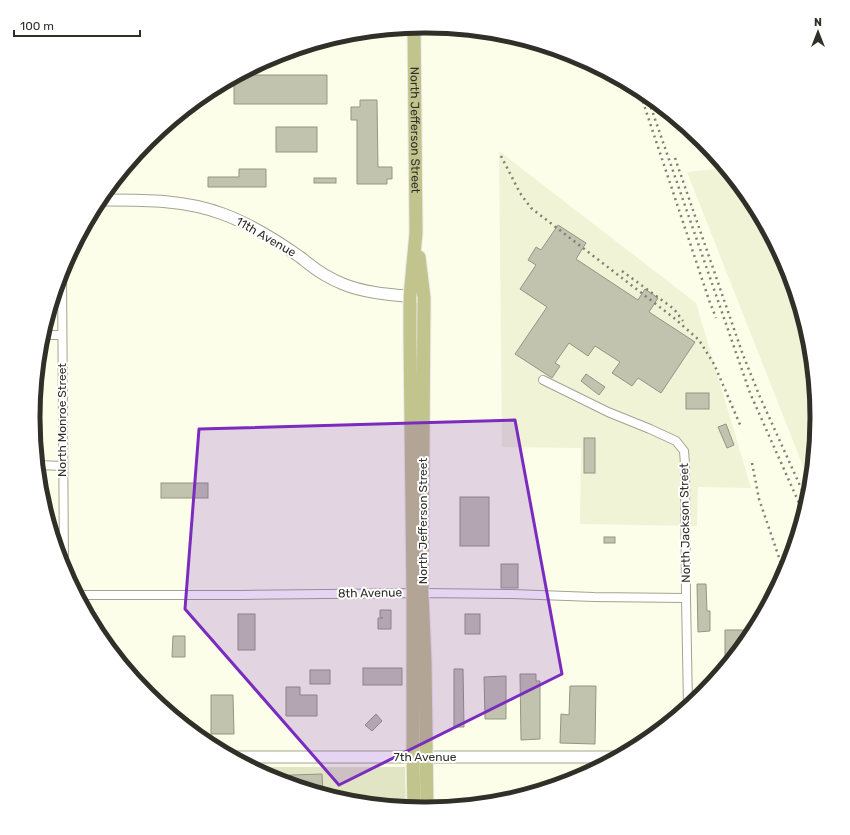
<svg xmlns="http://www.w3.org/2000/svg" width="850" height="835" font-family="Rubik,sans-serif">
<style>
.built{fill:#f1f3d7}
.green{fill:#e2e5c4}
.building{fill:#c1c3af;stroke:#949683}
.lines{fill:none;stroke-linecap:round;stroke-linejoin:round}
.minor-casing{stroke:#a2a491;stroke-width:10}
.tertiary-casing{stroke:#a2a491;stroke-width:13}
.primary-casing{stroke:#eaeaea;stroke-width:15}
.minor{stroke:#fff;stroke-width:8}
.tertiary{stroke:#fff;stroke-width:11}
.primary{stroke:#c1c48c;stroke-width:13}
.rail{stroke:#7f7f73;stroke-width:2.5;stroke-dasharray:2 4;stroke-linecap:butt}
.marked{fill:#7b2cbf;fill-opacity:0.2;stroke:#7b2cbf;stroke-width:3;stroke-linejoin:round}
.labels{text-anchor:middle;stroke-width:4;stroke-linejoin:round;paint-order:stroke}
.street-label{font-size:12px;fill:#303029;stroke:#fff}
.rim{fill:none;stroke:#303029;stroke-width:5}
</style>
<rect width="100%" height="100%" fill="#fcfee9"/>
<g class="built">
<polygon points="499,151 696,303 751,488 698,487 697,526 580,524 581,448 502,447"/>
<polygon points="725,168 751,200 787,268 809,341 816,418 810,484 687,172"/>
</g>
<polygon class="green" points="252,767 405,767 406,807 348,801 275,779"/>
<g class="building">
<polygon points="239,75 327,75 327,104 234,104 234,78"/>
<polygon points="360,100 377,100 378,167 392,167 392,179 387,179 387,184 357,184 357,120 351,120 351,107 360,107"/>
<rect x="276" y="127" width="41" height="25"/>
<polygon points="239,169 266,169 266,187 208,187 208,177 239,177"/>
<rect x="314" y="178" width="22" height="5"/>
<polygon points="558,225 586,243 576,259 638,300 645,289 658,298 649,312 695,342 661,393 638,378 632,386 612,373 620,362 595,346 588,356 569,343 555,363 560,366 552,378 515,354 547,307 520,289 536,265 528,260 536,247 541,250"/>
<polygon points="586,374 605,387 599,395 581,381"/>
<rect x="686" y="393" width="23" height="16"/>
<polygon points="726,424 734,445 727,448 718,427"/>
<rect x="584" y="438" width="11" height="35"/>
<rect x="161" y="483" width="47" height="15"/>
<rect x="460" y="497" width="29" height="49"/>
<rect x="604" y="537" width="11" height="6"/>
<rect x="501" y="564" width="17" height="24"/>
<polygon points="697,584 706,584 707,611 710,611 710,631 698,632"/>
<polygon points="380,610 391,610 391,629 378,629 378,618 383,618 380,617"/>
<rect x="238" y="614" width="17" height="36"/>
<rect x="465" y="614" width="15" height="20"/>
<polygon points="725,630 749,630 749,637 733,657 725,657"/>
<polygon points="173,636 185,636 185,657 172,657"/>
<rect x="363" y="668" width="39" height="17"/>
<polygon points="454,669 463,669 464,727 454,727"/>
<rect x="310" y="670" width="20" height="14"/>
<polygon points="520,674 536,674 536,681 540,681 540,739 521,740"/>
<polygon points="506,676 506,719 485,719 484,677"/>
<polygon points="570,686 596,686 595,744 560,743 561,714 569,715"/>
<polygon points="286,687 300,687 300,695 317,695 317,716 286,716"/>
<polygon points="211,695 233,695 234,734 211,734"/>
<polygon points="376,714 382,721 372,731 365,725"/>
<polygon points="322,774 323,791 315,791 292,784 291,775"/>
<polygon points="291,775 292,783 289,783 275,779 271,777"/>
</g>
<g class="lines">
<g class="minor-casing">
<g id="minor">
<polyline points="62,272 64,568"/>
<polyline points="43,335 62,335"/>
<polyline points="543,380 608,412 650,429 676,441 684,451 685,464 686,598 688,706"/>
<polyline points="38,465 62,466"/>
<polyline points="78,595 242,595 422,593 512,594 594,597 686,598"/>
</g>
</g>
<g class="tertiary-casing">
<g id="tertiary">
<path d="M99,200C141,200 184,199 223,214C250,224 276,240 300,257C303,259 306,262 309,264C320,273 331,279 343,284C367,294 398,295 424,298"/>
<polyline points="234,757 402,757 413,756 420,757 616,757"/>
</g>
</g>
<g class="primary-casing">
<g id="primary">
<path id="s1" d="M414,27L416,233L410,296V338L413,593V756L414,808"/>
<polyline points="419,257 424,298 422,593 425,662 427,809"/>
</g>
</g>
<use href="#minor" class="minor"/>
<use href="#tertiary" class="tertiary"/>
<use href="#primary" class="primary"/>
<g class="rail">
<polyline points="639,90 709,300 716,318"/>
<polyline points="647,96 750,393 803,512"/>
<polyline points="501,156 520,193 531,208 674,318 699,340 714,364 741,427"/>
<polyline points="675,158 743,355 760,397 807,501"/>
<polyline points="622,271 674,309 683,321"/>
<polyline points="752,463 759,499 784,572"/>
</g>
</g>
<path class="marked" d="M515,420L562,674L339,785L185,609L199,429Z"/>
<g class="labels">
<g class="street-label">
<text dy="4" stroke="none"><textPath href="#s1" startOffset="103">North Jefferson Street</textPath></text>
<text transform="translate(266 237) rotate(30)" y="4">11th Avenue</text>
<text transform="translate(62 420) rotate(-90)" y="4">North Monroe Street</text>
<text transform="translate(423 521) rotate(-90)" y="4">North Jefferson Street</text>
<text transform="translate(685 523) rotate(-91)" y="4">North Jackson Street</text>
<text transform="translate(370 593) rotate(-1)" y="4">8th Avenue</text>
<text x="425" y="761">7th Avenue</text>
</g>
</g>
<path d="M0 0H850V835H0ZM424 33H426A384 384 0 0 1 810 417V418A384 384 0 0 1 426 802H424A384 384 0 0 1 40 418V417A384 384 0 0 1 424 33Z" fill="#fff" fill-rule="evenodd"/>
<path class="rim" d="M424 33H426A384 384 0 0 1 810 417V418A384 384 0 0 1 426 802H424A384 384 0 0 1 40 418V417A384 384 0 0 1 424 33Z"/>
<g transform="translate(818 32)" stroke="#ffffff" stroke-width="3" paint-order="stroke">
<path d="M0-3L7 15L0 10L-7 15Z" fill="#303029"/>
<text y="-6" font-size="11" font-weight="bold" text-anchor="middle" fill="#303029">N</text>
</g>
<path d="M14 30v6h126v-6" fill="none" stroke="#303029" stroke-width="2"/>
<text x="20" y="30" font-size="12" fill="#303029" stroke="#ffffff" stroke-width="3" paint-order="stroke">100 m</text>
</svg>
